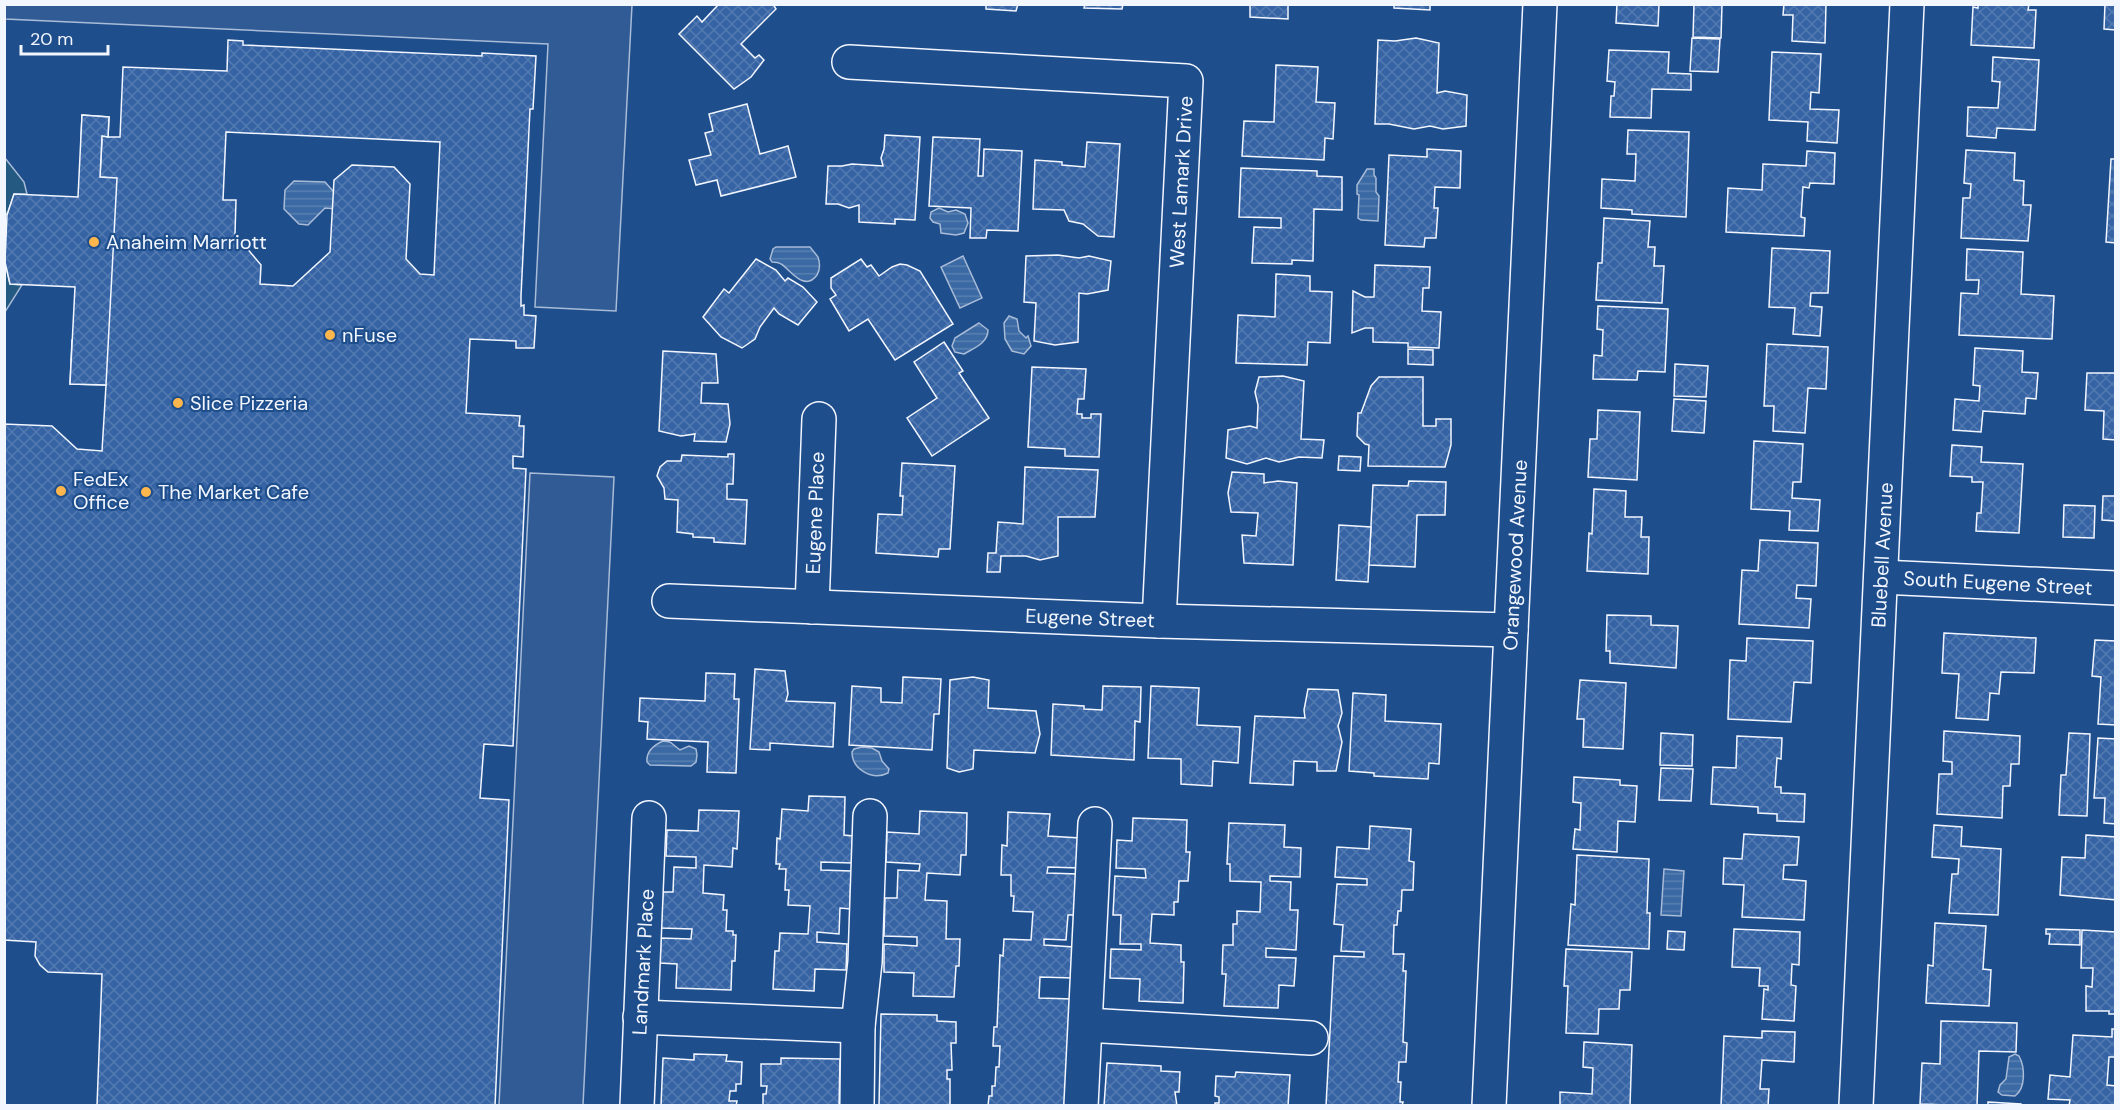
<svg xmlns="http://www.w3.org/2000/svg" width="2120" height="1110" font-family="'DM Sans',sans-serif">
<style>
.green{fill:#245a82;stroke:#a8bbd7;stroke-width:1.5}
.parking{fill:#305b95;stroke:#a8bbd7;stroke-width:1.5}
.water{fill:url(#water-rules);stroke:#a8bbd7;stroke-width:1.5}
.building{fill:url(#building-cross-hatch);stroke:#f2f6ff;stroke-width:1.5;fill-rule:evenodd}
.lines{fill:none;stroke-linecap:round;stroke-linejoin:round}
.minor-casing{stroke:#f2f6ff;stroke-width:36}
.major-casing{stroke:#f2f6ff;stroke-width:36}
.minor{stroke:#1f4e8c;stroke-width:33}
.major{stroke:#1f4e8c;stroke-width:33}
.poi-dot{fill:#ffb74d;stroke:#1f4e8c;stroke-width:2}
.labels{text-anchor:middle;stroke-width:4.5;stroke-linejoin:round;paint-order:stroke}
.street-label{font-size:20px;fill:#f2f6ff;stroke:#1f4e8c}
.poi-label{font-size:20px;fill:#f2f6ff;stroke:#1f4e8c;text-anchor:start}
</style>
<defs>
<pattern id="water-rules" width="6" height="5" patternUnits="userSpaceOnUse" patternTransform="scale(1.5)"><rect width="6" height="5" fill="#3b69a3"/><path d="M0 2.5h6" fill="none" stroke="#587fb1"/></pattern>
<pattern id="building-cross-hatch" width="8" height="8" patternUnits="userSpaceOnUse" patternTransform="scale(1.5)"><rect width="8" height="8" fill="#3563a3"/><path d="M0 0l8 8M0 8l8-8" fill="none" stroke="#537ab1"/></pattern>
</defs>
<rect width="100%" height="100%" fill="#1f4e8c"/>
<g class="green">
<polygon points="5,158 24,182 27,194 14,194 7,215 5,211"/>
<polygon points="5,262 10,284 22,285 5,312"/>
</g>
<g class="parking">
<polygon points="5,4 632,5 616,311 535,307 548,44 5,19"/>
<polygon points="530,473 614,477 583,1105 499,1105"/>
</g>
<g class="water">
<polygon points="1367,169 1374,169 1374,175 1376,178 1376,192 1379,196 1378,221 1361,220 1358,218 1359,195 1357,194 1357,185"/>
<polygon points="294,181 325,182 333,191 377,193 352,210 325,208 308,225 299,224 284,209 285,190"/>
<polygon points="939,208 948,212 956,210 965,214 968,223 964,233 956,235 941,233 940,224 933,222 930,218 931,212"/>
<path d="M776,247H810L818,257C820,263 820,270 817,275C804,293 789,268 781,264C778,262 775,262 772,262L770,259L773,249Z"/>
<polygon points="963,256 982,298 960,308 941,267"/>
<polygon points="1009,316 1017,319 1019,331 1026,338 1028,336 1031,346 1024,354 1012,351 1005,339 1004,323"/>
<path d="M979,323L988,330C988,343 974,348 964,354L955,352L952,346L955,338Z"/>
<path d="M663,741L670,742L680,750L689,746L696,749L697,755L696,762L691,766L650,765L647,762C646,752 654,745 663,741Z"/>
<path d="M862,747L872,748L879,752L882,761L889,769L888,773C872,781 852,769 852,752L854,749Z"/>
<polygon points="1664,869 1684,871 1681,916 1661,915"/>
<path d="M2015,1054L2019,1056C2025,1067 2026,1088 2015,1096L2002,1095L1998,1092L2000,1085L2006,1079L2009,1057Z"/>
</g>
<g class="building">
<polygon points="719,4 773,4 776,9 741,44 755,58 759,55 764,60 751,77 734,89 679,34 697,16 702,22"/>
<polygon points="986,4 1018,4 1016,11 986,9"/>
<polygon points="1085,4 1123,4 1122,9 1084,8"/>
<polygon points="1250,4 1288,4 1288,19 1250,17"/>
<polygon points="1394,4 1430,4 1430,10 1394,8"/>
<polygon points="1617,4 1659,4 1658,26 1616,23"/>
<polygon points="1694,4 1722,5 1721,38 1693,37"/>
<polygon points="1784,4 1826,4 1825,43 1792,41 1793,15 1783,15"/>
<polygon points="1978,4 2029,4 2028,10 2036,10 2034,48 1971,45 1973,7 1978,8"/>
<polygon points="2105,4 2116,4 2116,30 2104,29"/>
<polygon points="1416,38 1439,43 1437,93 1445,91 1467,95 1466,126 1443,129 1430,126 1414,129 1389,124 1375,124 1378,40 1395,41"/>
<polygon points="1692,38 1720,39 1718,72 1690,71"/>
<path d="M228,40L243,41V45L482,56V53L536,56L533,109H530L521,296V306L524,305V315L536,316L534,348H516V341L470,339L466,413L520,416L519,426H524L523,457L513,456V468L526,469L513,746L484,744L480,798L509,800L495,1106H97L102,974L48,972L40,965L35,956L36,942L4,940V424L52,426L77,449L102,451L106,385L70,384L72,340L90,341L92,308L106,309L107,298L98,288L95,276L94,242L95,217L101,202L111,187H109L110,178L100,177L102,140L81,139L82,115L109,117L108,137H120L123,67L227,71ZM226,132L440,142L434,275L420,274L406,259L410,184L394,167L352,165L334,180L330,252L293,286L260,284L261,265L235,234L236,200H223Z"/>
<polygon points="1609,50 1669,52 1668,73 1691,74 1691,90 1652,89 1651,118 1610,117 1611,96 1614,96 1615,82 1607,81"/>
<polygon points="1772,52 1821,54 1819,93 1811,92 1810,109 1839,110 1837,143 1807,141 1808,122 1769,120"/>
<polygon points="1993,57 2039,60 2035,130 1997,128 1996,138 1967,136 1968,107 1998,108 2000,82 1992,81"/>
<polygon points="1276,65 1318,67 1316,102 1335,103 1333,139 1325,138 1324,160 1242,156 1244,121 1274,122"/>
<polygon points="747,104 760,154 788,146 796,177 721,196 717,180 696,185 689,160 711,155 705,133 713,131 709,114"/>
<polygon points="82,115 109,117 108,137 102,136 100,177 117,178 106,385 70,384 75,287 10,284 5,262 7,215 14,194 78,197"/>
<polygon points="1628,130 1689,132 1686,217 1632,214 1632,210 1601,208 1602,179 1635,181 1636,154 1627,154"/>
<polygon points="885,135 920,137 915,220 895,219 895,224 859,222 859,205 849,208 838,204 826,204 828,166 842,166 852,164 883,166 881,158 884,149"/>
<polygon points="933,137 980,139 978,176 983,176 984,149 1022,151 1018,231 987,230 986,238 970,238 971,208 929,206"/>
<polygon points="1087,142 1120,144 1114,237 1098,236 1083,224 1069,221 1064,210 1033,209 1035,160 1062,162 1062,165 1085,167"/>
<polygon points="1427,149 1461,151 1460,188 1435,187 1434,208 1438,208 1436,238 1425,238 1424,247 1385,245 1389,155 1427,157"/>
<polygon points="1966,150 2015,153 2014,180 2024,181 2023,205 2031,205 2028,241 1961,238 1963,198 1970,198 1971,184 1964,183"/>
<polygon points="1807,151 1835,153 1834,184 1810,183 1809,188 1803,187 1801,217 1805,218 1804,236 1726,232 1728,188 1762,190 1763,164 1806,166"/>
<polygon points="2111,159 2116,159 2116,243 2106,242"/>
<polygon points="1241,168 1317,171 1317,176 1342,177 1342,210 1314,209 1313,261 1292,260 1292,264 1252,263 1254,227 1281,228 1281,218 1239,217"/>
<polygon points="1604,218 1650,221 1648,247 1655,247 1654,266 1664,266 1662,303 1596,300 1598,263 1602,263"/>
<polygon points="1772,248 1830,251 1828,293 1811,293 1810,306 1822,307 1820,336 1793,334 1795,308 1769,307"/>
<polygon points="1967,249 2023,252 2021,294 2054,296 2052,339 1959,335 1961,293 1978,294 1979,280 1966,280"/>
<polygon points="1058,255 1079,258 1089,256 1111,261 1108,290 1087,294 1079,293 1078,342 1055,345 1034,341 1036,303 1024,302 1026,256"/>
<polygon points="756,259 776,270 785,281 788,278 803,287 817,302 798,325 779,314 774,308 760,327 755,339 742,348 721,337 703,317 724,289 729,293"/>
<polygon points="861,259 867,267 871,265 879,276 892,267 900,264 907,265 920,271 953,324 895,360 868,319 849,331 830,299 836,295 831,288 831,278"/>
<polygon points="1375,265 1430,267 1429,288 1423,288 1422,311 1441,312 1439,348 1408,347 1408,343 1373,342 1373,328 1365,328 1352,333 1353,291 1365,297 1374,297"/>
<polygon points="1276,274 1310,276 1310,291 1332,292 1330,343 1308,342 1307,365 1236,363 1238,315 1275,317"/>
<polygon points="1598,306 1668,309 1665,372 1638,371 1637,380 1593,379 1594,355 1602,356 1603,330 1597,329"/>
<polygon points="944,342 963,371 959,373 989,418 932,456 907,418 937,398 914,362"/>
<polygon points="1767,344 1828,347 1826,389 1808,388 1805,433 1773,431 1774,406 1764,406"/>
<polygon points="1975,348 2023,351 2022,372 2038,373 2036,399 2026,398 2025,414 1983,411 1981,432 1953,430 1955,399 1979,401 1980,386 1973,385"/>
<polygon points="1408,349 1433,350 1433,365 1408,364"/>
<polygon points="663,351 716,354 718,383 702,383 701,403 728,404 730,424 726,442 694,441 695,434 681,436 659,431"/>
<polygon points="1675,364 1708,366 1706,397 1674,396"/>
<polygon points="1032,367 1086,369 1084,399 1078,399 1077,414 1082,414 1082,418 1091,418 1091,414 1101,414 1099,457 1065,456 1065,449 1028,447"/>
<polygon points="2087,373 2116,373 2116,440 2103,439 2104,411 2085,410"/>
<polygon points="1283,376 1304,381 1301,439 1324,440 1322,458 1299,457 1279,462 1266,458 1247,464 1226,458 1228,430 1250,426 1257,428 1258,405 1255,392 1259,377"/>
<polygon points="1379,377 1423,377 1423,426 1436,426 1436,419 1451,419 1451,445 1445,467 1368,466 1369,445 1365,444 1357,436 1358,413 1361,413 1371,386"/>
<polygon points="1674,399 1706,401 1704,433 1672,431"/>
<polygon points="1598,410 1640,412 1637,480 1588,477 1590,439 1597,439"/>
<polygon points="1754,441 1803,444 1801,482 1793,482 1792,498 1820,500 1818,531 1789,530 1790,511 1751,509"/>
<polygon points="1952,445 1982,447 1981,462 2023,464 2019,533 1976,531 1977,513 1981,513 1983,482 1972,482 1972,477 1950,476"/>
<polygon points="728,454 734,454 733,484 727,484 727,499 747,500 745,544 714,542 714,538 693,537 693,534 677,532 678,500 665,499 664,488 657,476 660,467 667,461 681,461 682,455 728,457"/>
<polygon points="1339,456 1361,457 1360,471 1338,470"/>
<polygon points="902,463 955,466 950,549 939,549 938,557 876,553 878,514 902,515 903,496 900,496"/>
<polygon points="1025,467 1098,470 1095,517 1058,517 1058,556 1040,560 1026,556 1001,556 1000,572 987,572 988,553 996,553 998,522 1023,524"/>
<polygon points="1232,472 1264,474 1264,483 1278,481 1297,483 1293,565 1244,563 1242,535 1256,536 1258,513 1231,512 1228,493"/>
<polygon points="1409,481 1446,482 1445,515 1417,515 1415,567 1369,565 1373,485 1408,486"/>
<polygon points="1594,489 1626,491 1625,517 1642,517 1641,537 1649,537 1648,574 1587,571 1589,533 1592,534"/>
<polygon points="2103,496 2116,496 2116,521 2102,520"/>
<polygon points="2064,505 2095,506 2094,538 2063,537"/>
<polygon points="1339,525 1371,527 1368,582 1336,580"/>
<polygon points="1760,540 1818,543 1816,586 1797,585 1796,598 1811,599 1809,628 1739,624 1742,570 1758,571"/>
<polygon points="1607,615 1651,616 1651,625 1678,626 1676,668 1610,663 1610,651 1606,651"/>
<polygon points="1944,633 2036,638 2034,673 2001,672 1999,694 1990,693 1988,720 1956,718 1959,674 1942,673"/>
<polygon points="1747,638 1813,641 1811,683 1794,682 1791,722 1728,719 1730,660 1746,661"/>
<polygon points="2095,640 2116,641 2116,725 2098,724 2101,677 2092,676"/>
<polygon points="755,669 785,671 788,694 786,701 835,703 833,747 770,743 770,750 750,749"/>
<polygon points="706,673 735,674 734,699 739,699 736,773 707,772 708,742 647,739 648,722 639,721 640,698 705,701"/>
<polygon points="903,677 941,679 939,714 934,714 932,750 849,745 852,686 881,688 881,702 902,703"/>
<polygon points="973,677 989,680 988,708 1036,711 1040,734 1035,753 974,750 973,769 959,772 947,768 950,680"/>
<polygon points="1580,680 1626,683 1623,749 1583,747 1584,719 1577,719"/>
<polygon points="1103,686 1141,687 1140,722 1135,721 1134,760 1051,755 1053,704 1084,706 1084,709 1102,710"/>
<polygon points="1151,686 1199,688 1197,725 1240,727 1238,763 1213,761 1212,786 1181,784 1181,759 1148,758"/>
<polygon points="1308,689 1338,690 1342,713 1338,726 1342,742 1336,771 1317,771 1317,762 1294,761 1293,785 1250,783 1255,716 1305,718 1304,710"/>
<polygon points="1353,693 1386,695 1385,721 1441,724 1439,764 1429,763 1428,779 1374,776 1374,773 1349,771"/>
<polygon points="1944,731 2020,736 2019,764 2011,764 2010,786 2003,786 2002,818 1937,814 1939,774 1952,774 1952,762 1943,761"/>
<polygon points="1661,733 1693,735 1692,766 1660,765"/>
<polygon points="2069,733 2090,734 2087,816 2059,815 2061,775 2066,775"/>
<polygon points="1737,736 1782,738 1781,759 1777,758 1775,787 1781,787 1781,793 1805,794 1804,822 1777,821 1777,814 1758,813 1758,807 1711,804 1713,767 1736,768"/>
<polygon points="2098,738 2116,739 2116,824 2104,823 2105,798 2094,798"/>
<polygon points="1661,768 1693,769 1691,801 1659,800"/>
<polygon points="1574,777 1620,780 1620,785 1637,786 1635,822 1618,821 1617,852 1573,849 1575,829 1580,830 1581,803 1573,802"/>
<polygon points="809,796 845,797 844,835 853,836 852,863 821,862 821,870 851,871 850,909 840,908 839,934 817,932 817,942 847,944 846,970 815,969 814,991 773,989 775,951 779,951 780,933 808,934 810,906 788,905 789,890 785,890 786,869 779,869 780,864 776,864 777,838 780,839 782,809 808,811"/>
<polygon points="699,810 739,811 737,849 733,848 732,867 704,865 703,893 724,895 723,910 727,910 726,931 733,931 733,935 736,935 735,961 732,961 731,990 676,988 677,964 660,963 661,938 691,939 692,929 661,928 663,892 673,892 674,867 696,868 696,857 666,856 667,830 698,831"/>
<polygon points="920,811 967,813 966,855 961,855 960,875 927,873 925,900 947,901 946,939 960,939 959,966 956,966 954,997 913,996 914,973 884,972 884,944 917,946 917,937 884,936 885,898 897,898 898,870 919,871 920,864 886,862 887,832 919,834"/>
<polygon points="1008,812 1050,814 1048,836 1080,838 1079,868 1048,867 1047,873 1078,874 1076,915 1068,915 1066,940 1044,939 1044,945 1074,947 1073,978 1040,977 1039,998 1073,999 1069,1106 988,1106 989,1096 992,1096 992,1086 995,1086 996,1067 999,1067 1000,1046 993,1046 994,1027 997,1027 1000,955 1003,956 1004,939 1031,940 1033,912 1013,911 1014,896 1011,896 1011,875 1001,875 1002,845 1007,846"/>
<polygon points="1133,818 1187,820 1186,852 1190,852 1188,881 1179,881 1178,902 1174,902 1174,915 1152,914 1150,943 1181,945 1181,962 1184,962 1183,1003 1139,1001 1140,979 1110,978 1111,949 1141,950 1141,944 1120,944 1121,915 1113,915 1115,876 1146,878 1145,869 1116,868 1117,840 1132,841"/>
<polygon points="1229,823 1285,825 1284,847 1301,848 1300,877 1270,876 1270,881 1291,882 1290,910 1298,910 1296,950 1266,948 1266,957 1296,958 1294,986 1279,985 1278,1008 1224,1006 1226,974 1222,974 1223,945 1233,945 1233,924 1237,924 1237,911 1260,912 1261,882 1230,881 1230,864 1227,864"/>
<polygon points="1934,825 1962,827 1961,846 2001,849 1998,915 1949,913 1952,874 1958,874 1959,859 1932,857"/>
<polygon points="1370,826 1411,829 1409,861 1414,862 1413,890 1402,890 1401,911 1398,911 1397,925 1394,925 1393,954 1404,954 1403,971 1406,971 1403,1042 1407,1043 1406,1062 1399,1062 1398,1082 1401,1082 1400,1102 1403,1102 1402,1106 1326,1106 1334,956 1364,957 1364,952 1341,951 1343,925 1334,924 1337,884 1367,885 1367,879 1335,877 1337,847 1369,849"/>
<polygon points="1744,834 1799,837 1797,865 1784,865 1783,879 1806,881 1804,920 1742,917 1744,885 1723,884 1724,858 1742,859"/>
<polygon points="2086,835 2116,837 2116,900 2060,895 2062,857 2085,858"/>
<polygon points="1577,855 1649,859 1647,913 1650,913 1649,949 1568,945 1571,904 1575,905"/>
<polygon points="1935,923 1986,926 1983,969 1991,970 1989,1006 1926,1003 1928,965 1933,966"/>
<polygon points="1734,929 1800,932 1799,965 1792,964 1791,985 1796,986 1794,1021 1762,1019 1764,989 1768,990 1768,986 1759,986 1760,968 1732,967"/>
<polygon points="2046,929 2080,930 2080,945 2049,944 2050,934 2046,934"/>
<polygon points="2082,930 2116,932 2116,1014 2109,1014 2109,1011 2086,1011 2086,986 2092,987 2093,968 2081,968"/>
<polygon points="1668,931 1685,932 1684,950 1667,949"/>
<polygon points="1566,949 1632,952 1630,990 1620,990 1619,1009 1599,1009 1598,1034 1566,1033 1568,986 1564,986"/>
<polygon points="881,1014 937,1015 937,1021 956,1022 956,1043 951,1043 952,1070 947,1070 947,1079 950,1079 950,1106 879,1106"/>
<polygon points="1941,1021 2017,1023 2016,1052 1979,1051 1977,1106 1920,1104 1922,1063 1940,1064"/>
<polygon points="2112,1029 2116,1029 2116,1057 2109,1057 2107,1085 2116,1086 2115,1106 2069,1106 2070,1100 2048,1099 2050,1075 2070,1077 2073,1035 2112,1037"/>
<polygon points="1762,1031 1795,1032 1794,1062 1762,1060 1760,1089 1769,1089 1768,1106 1721,1106 1724,1036 1762,1038"/>
<polygon points="1584,1042 1632,1045 1630,1106 1560,1106 1560,1092 1592,1094 1593,1068 1583,1067"/>
<polygon points="694,1054 727,1055 726,1061 742,1062 741,1084 736,1084 736,1091 730,1091 729,1101 737,1101 736,1106 661,1106 663,1058 694,1060"/>
<polygon points="781,1058 840,1059 839,1106 763,1106 763,1094 766,1094 767,1086 761,1086 761,1064 781,1064"/>
<polygon points="1107,1063 1161,1066 1161,1071 1180,1072 1179,1092 1175,1092 1177,1106 1104,1106"/>
<polygon points="1236,1072 1290,1075 1288,1106 1215,1106 1215,1103 1219,1103 1219,1097 1215,1096 1216,1076 1235,1077"/>
<polygon points="1988,1102 2021,1104 2021,1106 1988,1106"/>
</g>
<g class="lines">
<g class="minor-casing">
<g id="minor">
<polyline points="849,62 1186,81 1159,621"/>
<polyline points="1881,577 2116,588"/>
<polyline points="669,601 1159,621 1511,630"/>
<polyline points="812,607 819,419"/>
<polyline points="640,1017 858,1026"/>
<polyline points="1086,1025 1311,1038"/>
<polyline points="637,1106 649,818"/>
<polyline points="857,1106 858,1026 865,962 870,816"/>
<polyline points="1081,1106 1095,824"/>
<polyline points="1856,1106 1907,4"/>
</g>
</g>
<g class="major-casing">
<polyline id="major" points="1489,1106 1540,4"/>
</g>
<use href="#minor" class="minor"/>
<use href="#major" class="major"/>
</g>
<g class="poi-dot">
<circle cx="94" cy="242" r="6"/>
<circle cx="330" cy="335" r="6"/>
<circle cx="178" cy="403" r="6"/>
<circle cx="61" cy="491" r="6"/>
<circle cx="146" cy="492" r="6"/>
</g>
<g class="labels">
<g class="street-label">
<text transform="translate(1181 182) rotate(-87)" y="7">West Lamark Drive</text>
<text transform="translate(815 513) rotate(-88)" y="7">Eugene Place</text>
<text transform="translate(1515 555) rotate(-87)" y="7">Orangewood Avenue</text>
<text transform="translate(1882 555) rotate(-87)" y="7">Bluebell Avenue</text>
<text transform="translate(1998 583) rotate(3)" y="7">South Eugene Street</text>
<text transform="translate(1090 618) rotate(2)" y="7">Eugene Street</text>
<text transform="translate(643 962) rotate(-87)" y="7">Landmark Place</text>
</g>
<g class="poi-label">
<text x="106" y="249">Anaheim Marriott</text>
<text x="342" y="342">nFuse</text>
<text x="190" y="410">Slice Pizzeria</text>
<text x="73" y="486">FedEx<tspan x="73" dy="23">Office</tspan></text>
<text x="158" y="499">The Market Cafe</text>
</g>
</g>
<rect width="2120" height="1110" fill="none" stroke="#f2f6ff" stroke-width="12"/>
<path d="M21 45v9h87v-9" fill="none" stroke="#f2f6ff" stroke-width="3"/>
<text x="30" y="45" font-size="18" fill="#f2f6ff" stroke="#1f4e8c" stroke-width="4.5" paint-order="stroke">20 m</text>
</svg>
